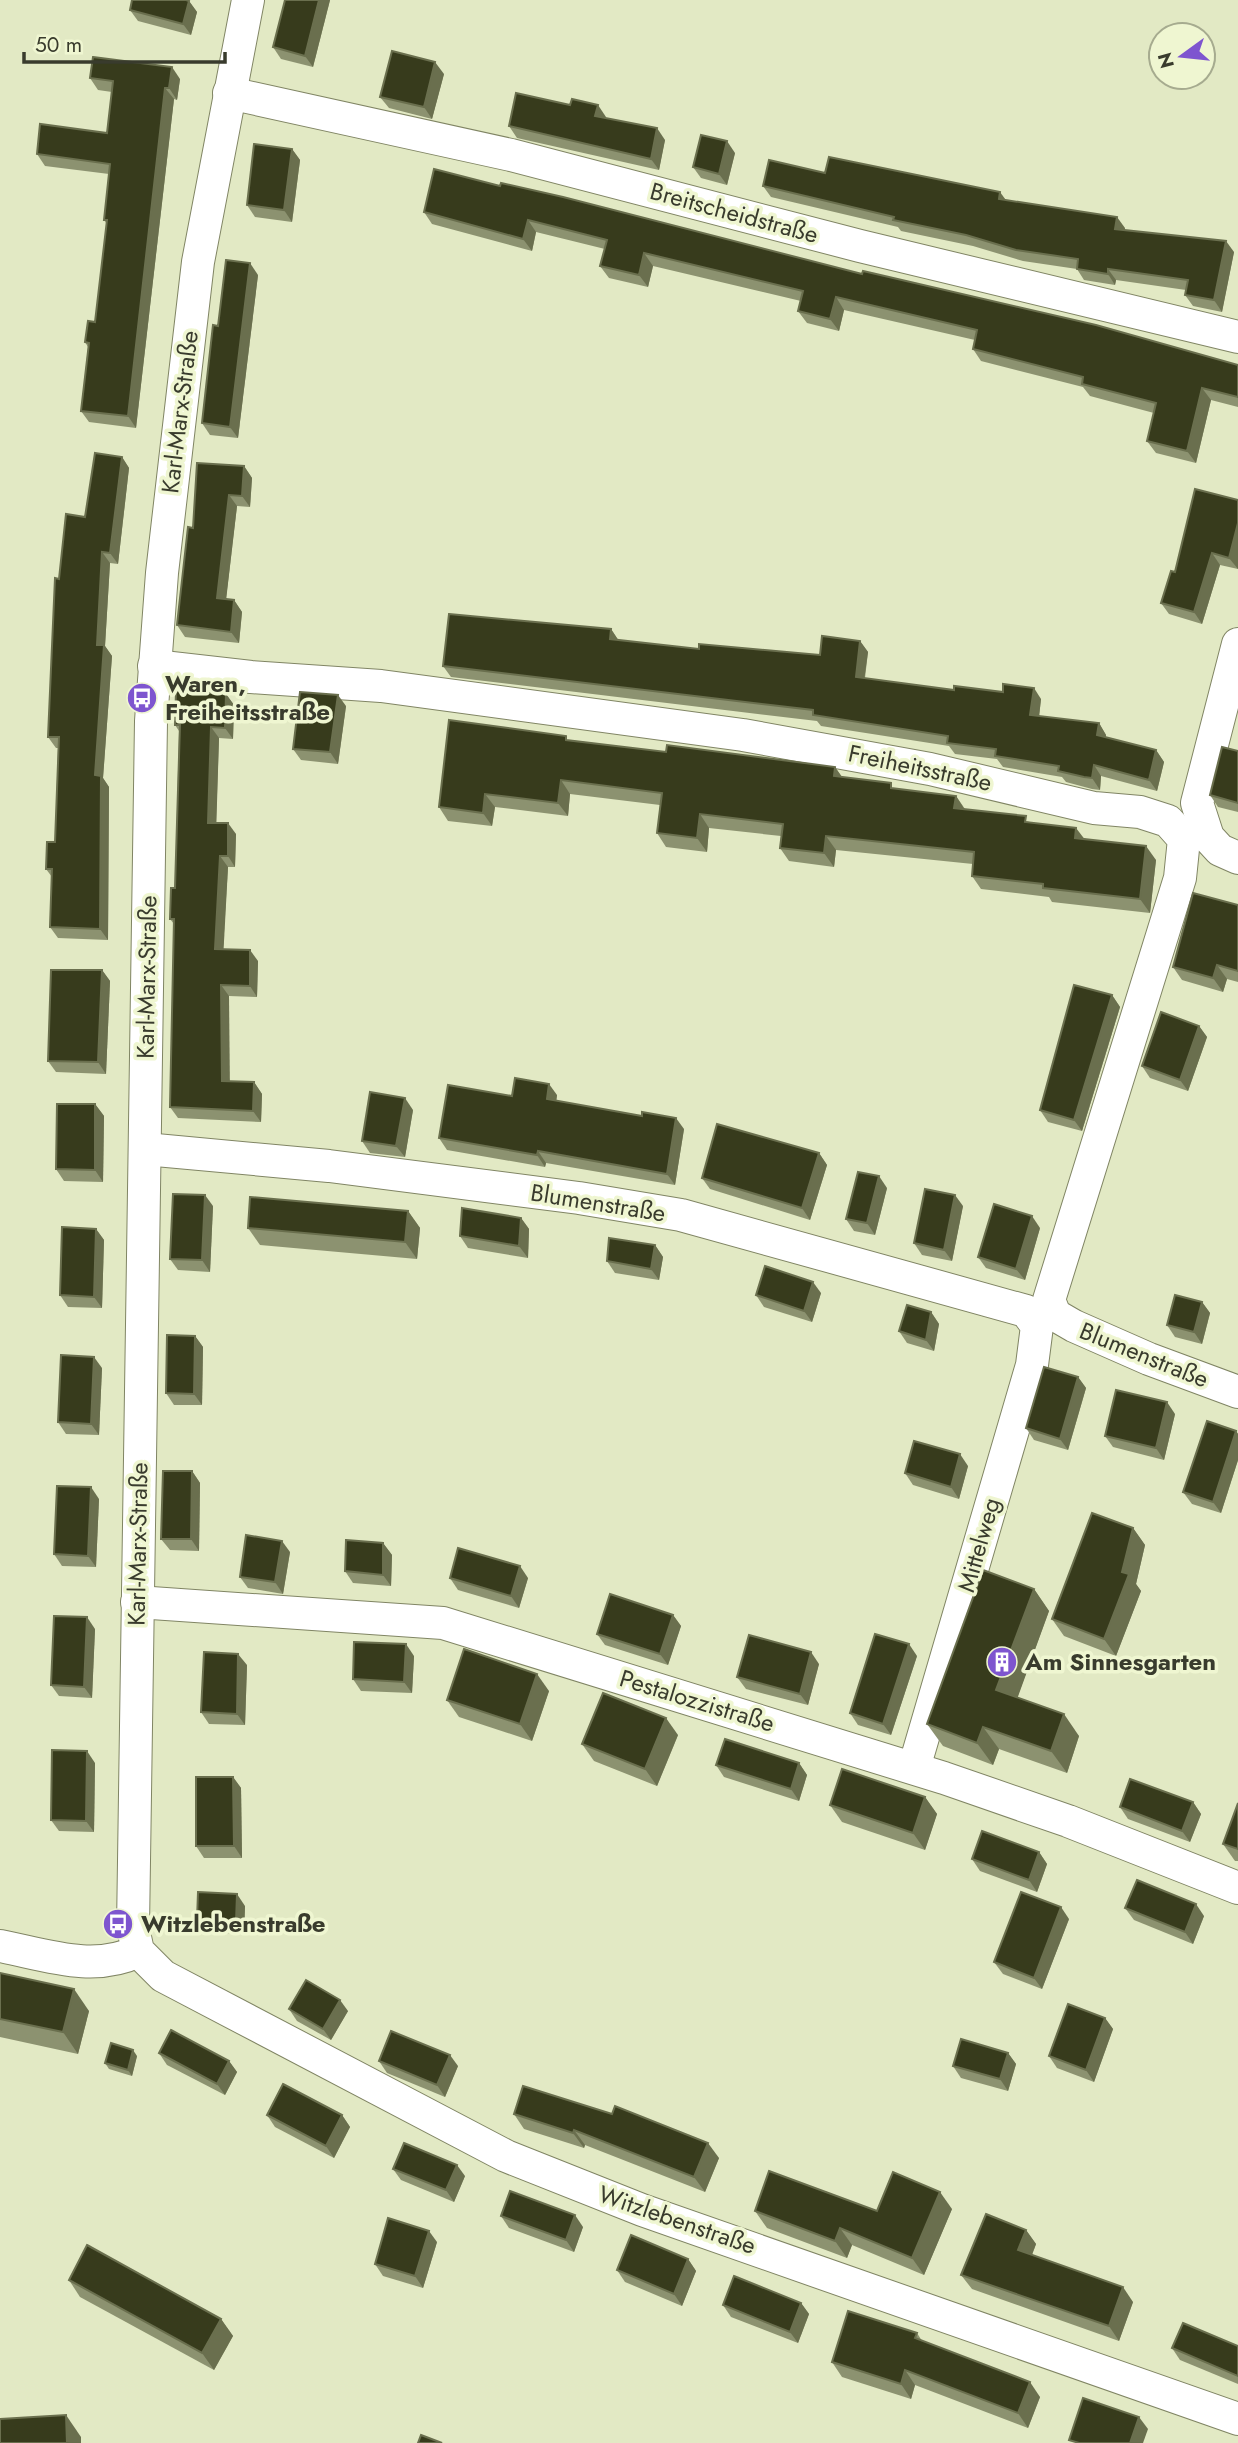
<svg xmlns="http://www.w3.org/2000/svg" width="1238" height="2443" font-family="Jost,sans-serif">
<style>
.lines{fill:none;stroke-linecap:round;stroke-linejoin:round}
.street-casing{stroke:#808564;stroke-width:34}
.street{stroke:#fff;stroke-width:32}
.wall{fill:#8c9270}
.shaded-wall{fill:#6a6f4e}
.building{fill:#373b1c;stroke:#6a6f4e;stroke-width:2}
.labels{text-anchor:middle;stroke-width:7;stroke-linejoin:round;paint-order:stroke}
.street-label{font-size:24px;fill:#393b2d;stroke:#eff6d1}
.poi-label{font-size:24px;font-weight:bold;fill:#393b2d;stroke:#eff6d1;text-anchor:start}
</style>
<rect width="100%" height="100%" fill="#e2e9c4"/>
<g class="lines">
<g class="street-casing">
<g id="street">
<polyline points="248,0 198,262 162,573 151,721 133,1928 138,1951 163,1976 506,2156 642,2210 1238,2419"/>
<polyline points="229,93 511,155 860,246 1238,337"/>
<polyline points="1238,644 1197,803 1208,837 1220,850 1238,858"/>
<polyline points="154,666 251,677 381,686 743,735 930,769 1094,808 1140,812 1168,821 1184,839 1180,878 1049,1300 1055,1315 1074,1326 1149,1359 1238,1392"/>
<polyline points="145,1149 329,1166 579,1198 681,1215 1026,1311 1037,1326 1032,1365 914,1768"/>
<polyline points="137,1602 443,1623 944,1778 1068,1821 1238,1888"/>
<path d="M0,1946C46,1955 94,1973 138,1951"/>
</g>
</g>
<use href="#street" class="street"/>
</g>
<g class="wall">
<polygon points="285,0 330,0 313,67 281,59 273,47"/>
<polygon points="189,1 197,12 191,35 138,21 130,10"/>
<polygon points="444,74 432,119 389,108 380,97"/>
<polygon points="90,78 180,79 177,100 174,99 136,428 89,422 81,411 88,347 85,342 95,322 107,224 104,220 109,174 45,166 37,154 107,133 112,92 98,90"/>
<polygon points="606,117 605,118 665,140 659,170 517,138 509,126"/>
<polygon points="292,149 300,160 292,222 255,217 247,205"/>
<polygon points="735,153 727,185 701,178 693,167"/>
<polygon points="825,173 1006,200 1125,228 1125,230 1234,252 1222,312 1193,306 1185,295 1186,290 1116,280 1115,285 1084,280 1077,269 1023,261 973,246 901,231 898,227 771,197 763,186"/>
<polygon points="500,186 1238,365 1238,407 1211,400 1196,463 1156,453 1147,441 1154,413 1090,396 1083,387 981,361 973,349 975,340 844,310 839,331 807,323 798,311 801,301 653,266 648,287 609,278 600,266 605,249 536,232 532,251 432,224 424,212"/>
<polygon points="258,275 238,438 210,435 202,423 218,326"/>
<polygon points="122,457 129,468 118,564 110,563 105,646 112,656 103,778 109,787 108,940 58,938 50,927 52,877 46,869 55,842 58,748 56,748 48,737 59,579 85,517"/>
<polygon points="244,466 252,478 250,507 237,506 226,599 234,600 242,612 239,643 185,637 177,625 193,528"/>
<polygon points="1238,500 1238,569 1220,565 1202,624 1169,614 1161,603"/>
<polygon points="611,629 618,640 699,649 820,655 860,641 868,652 865,678 954,690 1041,699 1039,716 1099,723 1106,735 1106,737 1156,750 1164,762 1157,791 1101,776 1100,790 1092,789 1066,782 1062,777 1003,767 997,759 955,754 949,746 821,726 817,721 451,677 443,666"/>
<polygon points="226,694 234,705 233,739 219,738 216,823 236,834 235,867 228,867 223,949 258,961 257,997 229,996 229,1081 254,1082 262,1094 261,1122 178,1118 170,1107 174,924 170,919 175,888 179,731 175,725"/>
<polygon points="346,706 338,764 301,760 293,749"/>
<polygon points="569,740 666,752 835,767 842,777 896,789 956,796 965,809 1030,822 1156,860 1150,913 1052,902 1049,897 981,889 972,876 973,864 836,850 834,867 789,861 780,848 781,836 709,828 707,852 666,847 657,833 660,805 570,794 568,816 495,807 492,826 448,821 439,807"/>
<polygon points="1238,751 1238,812 1218,807 1210,795"/>
<polygon points="1238,905 1238,982 1227,979 1223,992 1182,980 1173,967"/>
<polygon points="102,970 110,981 106,1074 56,1072 48,1061"/>
<polygon points="1112,995 1120,1007 1082,1131 1048,1122 1040,1110"/>
<polygon points="1199,1026 1207,1037 1188,1091 1150,1078 1142,1066"/>
<polygon points="557,1095 556,1101 684,1129 675,1185 546,1163 545,1167 447,1150 439,1138 512,1096"/>
<polygon points="95,1104 104,1116 103,1182 64,1181 56,1169"/>
<polygon points="413,1110 405,1157 370,1153 362,1141"/>
<polygon points="819,1153 827,1165 810,1220 710,1189 702,1178"/>
<polygon points="887,1188 875,1235 854,1231 846,1219"/>
<polygon points="213,1206 210,1272 178,1270 170,1259"/>
<polygon points="963,1206 952,1261 922,1255 914,1243"/>
<polygon points="408,1211 420,1228 417,1259 260,1245 248,1228"/>
<polygon points="521,1218 529,1229 528,1258 468,1248 460,1236"/>
<polygon points="1040,1228 1025,1280 986,1268 978,1257"/>
<polygon points="96,1229 104,1240 102,1308 68,1307 60,1295"/>
<polygon points="655,1245 663,1257 659,1280 615,1273 607,1261"/>
<polygon points="821,1293 812,1322 764,1307 756,1295"/>
<polygon points="1202,1302 1210,1313 1202,1344 1175,1337 1167,1325"/>
<polygon points="931,1312 939,1324 934,1351 907,1343 899,1331"/>
<polygon points="195,1336 203,1347 202,1405 174,1405 166,1393"/>
<polygon points="102,1368 99,1435 66,1434 58,1422"/>
<polygon points="1078,1377 1086,1388 1068,1450 1034,1440 1026,1428"/>
<polygon points="1175,1414 1164,1460 1113,1447 1105,1436"/>
<polygon points="1236,1431 1238,1434 1238,1460 1221,1513 1192,1504 1183,1492"/>
<polygon points="968,1466 959,1499 913,1485 905,1473"/>
<polygon points="192,1471 200,1483 199,1551 170,1550 161,1539"/>
<polygon points="99,1499 96,1567 62,1566 54,1554"/>
<polygon points="1133,1528 1145,1545 1136,1584 1141,1591 1116,1656 1064,1636 1052,1619"/>
<polygon points="383,1543 392,1555 391,1586 353,1583 345,1571"/>
<polygon points="290,1552 283,1594 248,1588 240,1577"/>
<polygon points="450,1578 528,1578 519,1608 458,1590"/>
<polygon points="1034,1589 1049,1611 1017,1698 1079,1736 1067,1773 999,1749 993,1765 943,1746 927,1724"/>
<polygon points="673,1615 681,1626 668,1665 605,1645 597,1634"/>
<polygon points="95,1629 92,1698 59,1696 51,1685"/>
<polygon points="414,1656 412,1693 361,1691 353,1679"/>
<polygon points="917,1656 891,1735 858,1725 850,1713"/>
<polygon points="819,1664 808,1705 746,1689 737,1677"/>
<polygon points="247,1665 245,1725 209,1724 201,1712"/>
<polygon points="549,1691 532,1741 459,1717 447,1700"/>
<polygon points="678,1735 657,1786 594,1761 582,1744"/>
<polygon points="95,1763 94,1832 59,1831 51,1820"/>
<polygon points="799,1763 807,1775 799,1801 724,1777 716,1765"/>
<polygon points="233,1777 241,1788 242,1858 204,1858 196,1846"/>
<polygon points="925,1797 937,1814 925,1850 842,1822 830,1805"/>
<polygon points="1193,1802 1201,1814 1190,1842 1128,1819 1120,1807"/>
<polygon points="1238,1803 1238,1861 1235,1861 1223,1844"/>
<polygon points="1039,1852 1047,1864 1037,1892 980,1871 972,1859"/>
<polygon points="245,1906 244,1934 205,1932 197,1920"/>
<polygon points="1125,1908 1204,1916 1193,1944 1134,1920"/>
<polygon points="1069,1919 1042,1989 1003,1974 994,1962"/>
<polygon points="0,1973 89,2011 78,2054 0,2037"/>
<polygon points="289,2009 348,2011 331,2040 297,2021"/>
<polygon points="1105,2018 1113,2029 1094,2082 1057,2068 1049,2056"/>
<polygon points="159,2053 229,2061 237,2072 225,2095 167,2065"/>
<polygon points="1008,2053 1016,2064 1008,2091 961,2078 953,2066"/>
<polygon points="137,2056 132,2076 109,2069 105,2063"/>
<polygon points="379,2061 458,2066 445,2097 387,2073"/>
<polygon points="514,2114 612,2114 719,2158 705,2192 585,2145 584,2148 524,2129"/>
<polygon points="267,2115 342,2115 350,2127 334,2158 275,2127"/>
<polygon points="393,2169 465,2176 454,2202 401,2180"/>
<polygon points="952,2209 924,2275 852,2245 847,2258 767,2228 755,2211 877,2211"/>
<polygon points="501,2216 583,2227 574,2252 509,2228"/>
<polygon points="1026,2230 1036,2244 1032,2255 1133,2302 1119,2341 972,2289 961,2275"/>
<polygon points="437,2242 423,2288 383,2276 375,2264"/>
<polygon points="688,2259 696,2271 682,2306 625,2282 617,2270"/>
<polygon points="69,2280 221,2319 233,2336 214,2370 80,2297"/>
<polygon points="801,2303 809,2314 798,2343 731,2317 723,2305"/>
<polygon points="917,2333 922,2341 1040,2397 1028,2428 915,2385 911,2399 842,2377 832,2362"/>
<polygon points="1238,2346 1238,2384 1180,2360 1172,2348"/>
</g>
<g class="shaded-wall">
<polygon points="319,0 330,0 313,67 305,56"/>
<polygon points="189,1 197,12 191,35 183,24"/>
<polygon points="435,62 444,74 432,119 424,107"/>
<polygon points="172,67 180,79 177,100 169,88"/>
<polygon points="165,88 174,99 136,428 128,416"/>
<polygon points="598,105 606,117 603,128 595,116"/>
<polygon points="657,128 665,140 659,170 651,159"/>
<polygon points="727,141 735,153 727,185 719,174"/>
<polygon points="292,149 300,160 292,222 284,210"/>
<polygon points="1000,192 1008,203 999,199"/>
<polygon points="1117,217 1125,228 1123,240 1115,229"/>
<polygon points="528,220 536,232 532,251 523,239"/>
<polygon points="1226,241 1234,252 1222,312 1214,300"/>
<polygon points="644,253 653,266 648,287 639,275"/>
<polygon points="250,263 258,275 238,438 230,427"/>
<polygon points="1108,269 1116,280 1115,285 1108,274"/>
<polygon points="836,297 844,310 839,331 830,319"/>
<polygon points="1202,388 1211,400 1196,463 1187,451"/>
<polygon points="122,457 129,468 118,564 110,553"/>
<polygon points="244,466 252,478 250,507 242,496"/>
<polygon points="229,495 237,506 225,609 217,598"/>
<polygon points="1238,523 1238,569 1229,558"/>
<polygon points="102,552 110,563 105,646 112,656 103,778 109,787 108,940 100,929 95,775 97,645"/>
<polygon points="1212,553 1220,565 1202,624 1194,612"/>
<polygon points="234,600 242,612 239,643 231,632"/>
<polygon points="611,629 619,641 610,639"/>
<polygon points="860,641 868,652 863,688 856,677"/>
<polygon points="1034,688 1041,699 1038,726 1030,715"/>
<polygon points="226,694 234,705 233,739 225,728"/>
<polygon points="338,695 346,706 338,764 330,752"/>
<polygon points="1099,723 1106,735 1105,746 1097,735"/>
<polygon points="211,727 219,738 216,834 208,823"/>
<polygon points="1156,750 1164,762 1157,791 1149,780"/>
<polygon points="1094,765 1101,776 1100,790 1092,778"/>
<polygon points="835,767 844,780 834,776"/>
<polygon points="561,780 570,794 568,816 558,803"/>
<polygon points="485,794 495,807 492,826 483,813"/>
<polygon points="956,796 965,810 954,808"/>
<polygon points="700,814 709,828 707,852 697,838"/>
<polygon points="228,823 236,834 235,867 228,856"/>
<polygon points="1076,828 1086,841 1075,838"/>
<polygon points="826,836 836,850 834,867 824,853"/>
<polygon points="1146,846 1156,860 1150,913 1140,899"/>
<polygon points="220,856 228,867 223,960 215,949"/>
<polygon points="250,950 258,961 257,997 250,986"/>
<polygon points="1217,965 1227,979 1223,992 1213,978"/>
<polygon points="102,970 110,981 106,1074 98,1062"/>
<polygon points="221,985 229,996 230,1092 222,1081"/>
<polygon points="1112,995 1120,1007 1082,1131 1074,1120"/>
<polygon points="1199,1026 1207,1037 1188,1091 1180,1080"/>
<polygon points="254,1082 262,1094 261,1122 253,1111"/>
<polygon points="549,1084 557,1095 555,1111 547,1099"/>
<polygon points="405,1098 413,1110 405,1157 396,1146"/>
<polygon points="95,1104 104,1116 103,1182 95,1170"/>
<polygon points="676,1118 684,1129 675,1185 667,1174"/>
<polygon points="538,1151 546,1163 545,1167 537,1155"/>
<polygon points="819,1153 827,1165 810,1220 802,1208"/>
<polygon points="879,1176 887,1188 875,1235 867,1223"/>
<polygon points="205,1195 213,1206 210,1272 202,1260"/>
<polygon points="955,1195 963,1206 952,1261 944,1250"/>
<polygon points="408,1211 420,1228 417,1259 405,1242"/>
<polygon points="1032,1216 1040,1228 1025,1280 1016,1269"/>
<polygon points="521,1218 529,1229 528,1258 519,1246"/>
<polygon points="96,1229 104,1240 102,1308 94,1297"/>
<polygon points="655,1245 663,1257 659,1280 651,1269"/>
<polygon points="813,1282 821,1293 812,1322 804,1311"/>
<polygon points="1202,1302 1210,1313 1202,1344 1194,1332"/>
<polygon points="931,1312 939,1324 934,1351 926,1340"/>
<polygon points="195,1336 203,1347 202,1405 194,1394"/>
<polygon points="94,1357 102,1368 99,1435 91,1424"/>
<polygon points="1078,1377 1086,1388 1068,1450 1060,1439"/>
<polygon points="1167,1402 1175,1414 1164,1460 1156,1448"/>
<polygon points="1236,1431 1238,1434 1238,1460 1221,1513 1213,1502"/>
<polygon points="960,1454 968,1466 959,1499 951,1487"/>
<polygon points="192,1471 200,1483 199,1551 191,1539"/>
<polygon points="91,1487 99,1499 96,1567 88,1556"/>
<polygon points="1133,1528 1145,1545 1136,1584 1141,1591 1116,1656 1104,1639 1122,1572"/>
<polygon points="282,1541 290,1552 283,1594 275,1582"/>
<polygon points="383,1543 392,1555 391,1586 383,1575"/>
<polygon points="520,1566 528,1578 519,1608 511,1596"/>
<polygon points="1034,1589 1049,1611 1012,1713 996,1690"/>
<polygon points="673,1615 681,1626 668,1665 660,1654"/>
<polygon points="87,1617 95,1629 92,1698 84,1687"/>
<polygon points="406,1644 414,1656 412,1693 404,1682"/>
<polygon points="909,1644 917,1656 891,1735 883,1724"/>
<polygon points="811,1652 819,1664 808,1705 800,1694"/>
<polygon points="238,1654 247,1665 245,1725 237,1714"/>
<polygon points="537,1674 549,1691 532,1741 520,1724"/>
<polygon points="1064,1714 1079,1736 1067,1773 1051,1751"/>
<polygon points="666,1718 678,1735 657,1786 645,1769"/>
<polygon points="983,1727 999,1749 993,1765 977,1743"/>
<polygon points="87,1751 95,1763 94,1832 86,1821"/>
<polygon points="799,1763 807,1775 799,1801 791,1789"/>
<polygon points="233,1777 241,1788 242,1858 234,1846"/>
<polygon points="925,1797 937,1814 925,1850 913,1833"/>
<polygon points="1193,1802 1201,1814 1190,1842 1182,1831"/>
<polygon points="1039,1852 1047,1864 1037,1892 1029,1880"/>
<polygon points="237,1894 245,1906 244,1934 236,1922"/>
<polygon points="1196,1904 1204,1916 1193,1944 1185,1932"/>
<polygon points="1061,1907 1069,1919 1042,1989 1034,1978"/>
<polygon points="74,1989 89,2011 78,2054 63,2032"/>
<polygon points="340,2000 348,2011 331,2040 323,2029"/>
<polygon points="1105,2018 1113,2029 1094,2082 1086,2070"/>
<polygon points="133,2050 137,2056 132,2076 128,2070"/>
<polygon points="1008,2053 1016,2064 1008,2091 1000,2079"/>
<polygon points="450,2055 458,2066 445,2097 437,2085"/>
<polygon points="229,2061 237,2072 225,2095 217,2084"/>
<polygon points="342,2115 350,2127 334,2158 326,2146"/>
<polygon points="574,2130 585,2145 584,2148 573,2133"/>
<polygon points="708,2143 719,2158 705,2192 694,2177"/>
<polygon points="457,2165 465,2176 454,2202 446,2190"/>
<polygon points="940,2192 952,2209 924,2275 912,2258"/>
<polygon points="575,2215 583,2227 574,2252 566,2240"/>
<polygon points="840,2228 852,2245 847,2258 835,2241"/>
<polygon points="1026,2230 1036,2244 1028,2265 1018,2250"/>
<polygon points="429,2231 437,2242 423,2288 415,2276"/>
<polygon points="688,2259 696,2271 682,2306 674,2294"/>
<polygon points="1123,2287 1133,2302 1119,2341 1109,2326"/>
<polygon points="801,2303 809,2314 798,2343 790,2332"/>
<polygon points="221,2319 233,2336 214,2370 202,2353"/>
<polygon points="905,2370 915,2385 911,2399 901,2384"/>
<polygon points="1030,2382 1040,2397 1028,2428 1018,2413"/>
<polygon points="66,2415 81,2437 81,2443 67,2443"/>
<polygon points="1139,2417 1148,2429 1143,2443 1130,2443"/>
</g>
<g class="building">
<polygon points="132,0 186,0 189,1 183,24 130,10"/>
<polygon points="285,0 319,0 305,56 273,47"/>
<polygon points="392,51 435,62 424,107 380,97"/>
<polygon points="93,57 172,67 169,88 165,88 128,416 81,411 89,343 85,342 88,321 95,322 107,220 104,220 110,164 37,154 40,124 107,133 113,81 90,78"/>
<polygon points="516,93 570,105 572,99 598,105 595,116 657,128 651,159 509,126"/>
<polygon points="701,135 727,141 719,174 693,167"/>
<polygon points="254,144 292,149 284,210 247,205"/>
<polygon points="829,157 1000,192 999,199 1117,217 1115,229 1226,241 1214,300 1185,295 1188,280 1108,269 1108,274 1077,269 1078,259 1016,250 966,235 893,220 894,217 763,186 769,160 825,173"/>
<polygon points="434,169 500,186 501,183 563,197 862,274 863,271 1096,325 1238,365 1238,397 1202,388 1187,451 1147,441 1156,403 1082,384 1083,377 973,349 977,330 836,297 830,319 798,311 803,291 644,253 639,275 600,266 607,240 528,220 523,239 424,212"/>
<polygon points="226,260 250,263 230,427 202,423 213,325 218,326"/>
<polygon points="95,453 122,457 110,553 102,552 97,645 104,645 95,775 101,776 100,929 50,927 52,869 46,869 47,842 55,842 59,737 48,737 55,578 59,579 66,514 85,517"/>
<polygon points="197,463 244,466 242,496 229,495 217,598 234,600 231,632 177,625 188,527 193,528"/>
<polygon points="1195,489 1238,500 1238,523 1229,558 1212,553 1194,612 1161,603 1171,571 1175,572"/>
<polygon points="449,614 611,629 610,639 699,649 699,644 820,655 822,636 860,641 856,677 954,690 954,686 1003,692 1003,684 1034,688 1030,715 1099,723 1097,735 1156,750 1149,780 1094,765 1092,778 1084,777 1058,771 1059,766 995,756 996,749 947,743 948,736 813,715 813,710 443,666"/>
<polygon points="176,691 226,694 225,728 211,727 208,823 228,823 228,856 220,856 215,949 250,950 250,986 221,985 222,1081 254,1082 253,1111 170,1107 174,919 170,919 171,888 175,888 180,725 175,725"/>
<polygon points="300,692 338,695 330,752 293,749"/>
<polygon points="449,720 566,736 566,740 666,752 667,745 835,767 834,776 891,783 891,788 956,796 954,808 1026,816 1025,822 1076,828 1075,838 1146,846 1140,899 1043,888 1043,884 972,876 974,852 826,836 824,853 780,848 783,824 700,814 697,838 657,833 662,793 561,780 558,803 485,794 483,813 439,807"/>
<polygon points="1222,747 1238,751 1238,803 1210,795"/>
<polygon points="1193,893 1238,905 1238,971 1217,965 1213,978 1173,967"/>
<polygon points="51,970 102,970 98,1062 48,1061"/>
<polygon points="1074,985 1112,995 1074,1120 1040,1110"/>
<polygon points="1161,1012 1199,1026 1180,1080 1142,1066"/>
<polygon points="515,1078 549,1084 547,1099 642,1116 642,1112 676,1118 667,1174 538,1151 537,1155 439,1138 448,1085 512,1096"/>
<polygon points="370,1092 405,1098 396,1146 362,1141"/>
<polygon points="57,1104 95,1104 95,1170 56,1169"/>
<polygon points="717,1124 819,1153 802,1208 702,1178"/>
<polygon points="858,1172 879,1176 867,1223 846,1219"/>
<polygon points="925,1189 955,1195 944,1250 914,1243"/>
<polygon points="173,1194 205,1195 202,1260 170,1259"/>
<polygon points="250,1197 408,1211 405,1242 248,1228"/>
<polygon points="994,1204 1032,1216 1016,1269 978,1257"/>
<polygon points="462,1208 521,1218 519,1246 460,1236"/>
<polygon points="62,1227 96,1229 94,1297 60,1295"/>
<polygon points="609,1238 655,1245 651,1269 607,1261"/>
<polygon points="765,1266 813,1282 804,1311 756,1295"/>
<polygon points="1175,1295 1202,1302 1194,1332 1167,1325"/>
<polygon points="907,1305 931,1312 926,1340 899,1331"/>
<polygon points="167,1335 195,1336 194,1394 166,1393"/>
<polygon points="61,1355 94,1357 91,1424 58,1422"/>
<polygon points="1044,1367 1078,1377 1060,1439 1026,1428"/>
<polygon points="1116,1390 1167,1402 1156,1448 1105,1436"/>
<polygon points="1207,1421 1236,1431 1213,1502 1183,1492"/>
<polygon points="914,1441 960,1454 951,1487 905,1473"/>
<polygon points="163,1471 192,1471 191,1539 161,1539"/>
<polygon points="57,1486 91,1487 88,1556 54,1554"/>
<polygon points="1092,1513 1133,1528 1122,1572 1129,1574 1104,1639 1052,1619"/>
<polygon points="246,1535 282,1541 275,1582 240,1577"/>
<polygon points="346,1540 383,1543 383,1575 345,1571"/>
<polygon points="458,1548 520,1566 511,1596 450,1578"/>
<polygon points="983,1570 1034,1589 996,1690 1064,1714 1051,1751 983,1727 977,1743 927,1724"/>
<polygon points="610,1594 673,1615 660,1654 597,1634"/>
<polygon points="54,1616 87,1617 84,1687 51,1685"/>
<polygon points="875,1634 909,1644 883,1724 850,1713"/>
<polygon points="749,1635 811,1652 800,1694 737,1677"/>
<polygon points="354,1642 406,1644 404,1682 353,1679"/>
<polygon points="464,1649 537,1674 520,1724 447,1700"/>
<polygon points="204,1652 238,1654 237,1714 201,1712"/>
<polygon points="603,1693 666,1718 645,1769 582,1744"/>
<polygon points="725,1739 799,1763 791,1789 716,1765"/>
<polygon points="52,1750 87,1751 86,1821 51,1820"/>
<polygon points="842,1769 925,1797 913,1833 830,1805"/>
<polygon points="196,1777 233,1777 234,1846 196,1846"/>
<polygon points="1130,1779 1193,1802 1182,1831 1120,1807"/>
<polygon points="1238,1803 1238,1849 1223,1844"/>
<polygon points="982,1831 1039,1852 1029,1880 972,1859"/>
<polygon points="1137,1880 1196,1904 1185,1932 1125,1908"/>
<polygon points="198,1892 237,1894 236,1922 197,1920"/>
<polygon points="1021,1892 1061,1907 1034,1978 994,1962"/>
<polygon points="0,1973 74,1989 63,2032 0,2019"/>
<polygon points="306,1980 340,2000 323,2029 289,2009"/>
<polygon points="1068,2004 1105,2018 1086,2070 1049,2056"/>
<polygon points="171,2030 229,2061 217,2084 159,2053"/>
<polygon points="391,2031 450,2055 437,2085 379,2061"/>
<polygon points="961,2039 1008,2053 1000,2079 953,2066"/>
<polygon points="111,2043 133,2050 128,2070 105,2063"/>
<polygon points="283,2084 342,2115 326,2146 267,2115"/>
<polygon points="523,2086 612,2114 615,2106 708,2143 694,2177 574,2130 573,2133 514,2114"/>
<polygon points="404,2143 457,2165 446,2190 393,2169"/>
<polygon points="769,2171 877,2211 893,2172 940,2192 912,2258 840,2228 835,2241 755,2211"/>
<polygon points="510,2191 575,2215 566,2240 501,2216"/>
<polygon points="986,2214 1026,2230 1018,2250 1123,2287 1109,2326 961,2275"/>
<polygon points="388,2218 429,2231 415,2276 375,2264"/>
<polygon points="631,2235 688,2259 674,2294 617,2270"/>
<polygon points="87,2245 221,2319 202,2353 69,2280"/>
<polygon points="734,2276 801,2303 790,2332 723,2305"/>
<polygon points="848,2311 917,2333 915,2338 1030,2382 1018,2413 905,2370 901,2384 832,2362"/>
<polygon points="1183,2323 1238,2346 1238,2376 1172,2348"/>
<polygon points="1083,2398 1139,2417 1130,2443 1079,2443 1069,2440"/>
<polygon points="66,2415 67,2443 0,2443 0,2419"/>
<polygon points="421,2435 442,2443 418,2443"/>
</g>
<defs>
<g id="bus-disc" transform="scale(1.575)"><circle r="9.5" fill="#7e55cf" stroke="#eff6d1"/><path d="M-5-6H5V4H4V6H2V4H-2V6H-4V4H-5ZM-3.5-4V0h7V-4ZM-3.5 1.2v1.5H-2V1.2ZM2 1.2v1.5H3.5V1.2Z" fill="#fff"/></g>
<g id="building-disc" transform="scale(1.575)"><circle r="9.5" fill="#7e55cf" stroke="#eff6d1"/><path d="M-4-6H4V6H1V3H-1V6H-4ZM-2.5-4.3h1.7v1.8h-1.7ZM.8-4.3h1.7v1.8H.8ZM-2.5-1h1.7V.8h-1.7ZM.8-1h1.7V.8H.8Z" fill="#fff"/></g>
</defs>
<g fill-rule="evenodd">
<use href="#bus-disc" x="142" y="698"/>
<use href="#building-disc" x="1002" y="1662"/>
<use href="#bus-disc" x="118" y="1924"/>
</g>
<g class="labels">
<g class="street-label">
<text transform="translate(734 213) rotate(15)" y="8">Breitscheidstraße</text>
<text transform="translate(180 412) rotate(-83)" y="8">Karl-Marx-Straße</text>
<text transform="translate(920 768) rotate(12)" y="8">Freiheitsstraße</text>
<text transform="translate(147 977) rotate(-89)" y="8">Karl-Marx-Straße</text>
<text transform="translate(598 1203) rotate(9)" y="8">Blumenstraße</text>
<text transform="translate(1144 1355) rotate(22)" y="8">Blumenstraße</text>
<text transform="translate(138 1544) rotate(-89)" y="8">Karl-Marx-Straße</text>
<text transform="translate(979 1545) rotate(-74)" y="8">Mittelweg</text>
<text transform="translate(697 1701) rotate(17)" y="8">Pestalozzistraße</text>
<text transform="translate(677 2220) rotate(19)" y="8">Witzlebenstraße</text>
</g>
<g class="poi-label">
<text x="165" y="692">Waren,<tspan x="165" dy="28">Freiheitsstraße</tspan></text>
<text x="1025" y="1670">Am Sinnesgarten</text>
<text x="141" y="1932">Witzlebenstraße</text>
</g>
</g>
<g transform="translate(1182 56) rotate(255)"><circle r="33" fill="#eff6d1" stroke="#a6ab8f" stroke-width="2"/>
<path d="M0-5L12 26L0 18L-12 26Z" fill="#7e55cf"/>
<text y="-10" font-size="19" font-weight="bold" text-anchor="middle" fill="#393b2d">N</text>
</g>
<path d="M24 52v10h201v-10" fill="none" stroke="#393b2d" stroke-width="3.5"/>
<text x="35" y="52" font-size="21" fill="#393b2d" stroke="#eff6d1" stroke-width="5" paint-order="stroke">50 m</text>
</svg>
